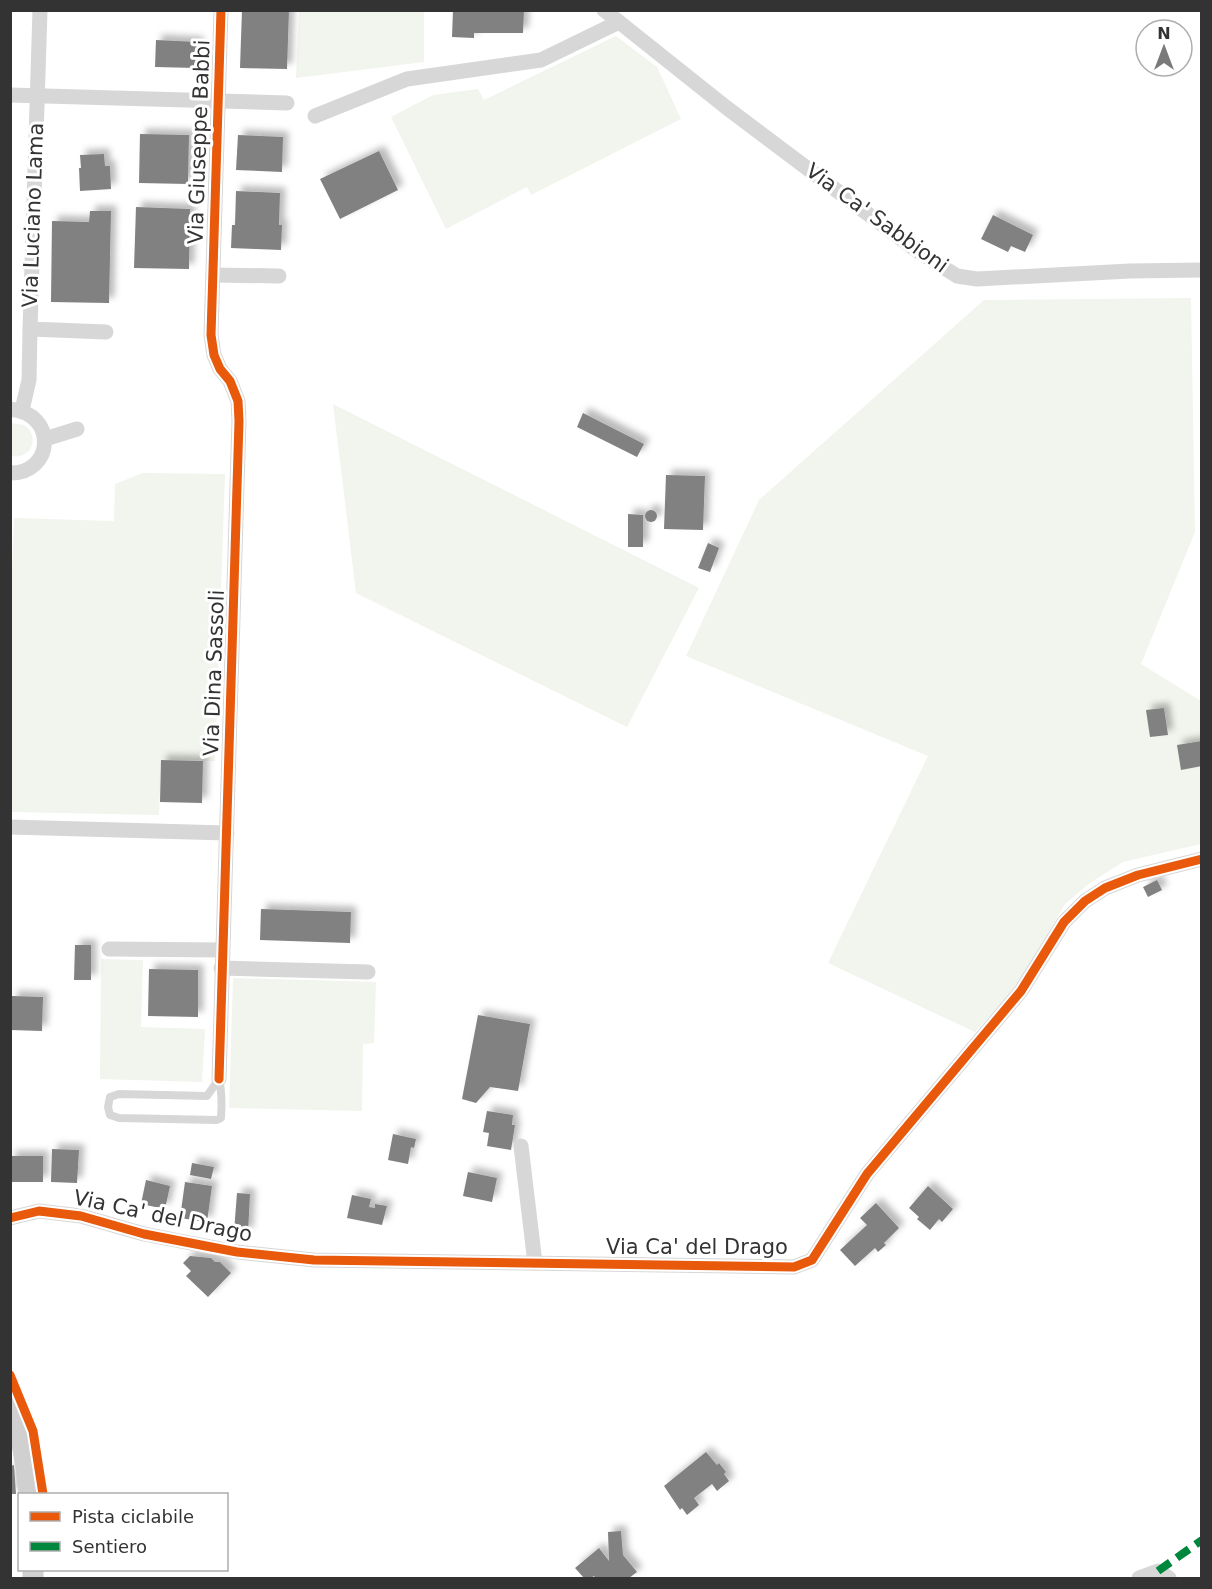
<svg xmlns="http://www.w3.org/2000/svg" width="1212" height="1589" font-family="'DejaVu Sans',sans-serif">
<style>
.green{fill:#f1f5ed}
.building{fill:#818181;filter:url(#shadow)}
.lines{fill:none;stroke-linecap:round;stroke-linejoin:round}
.lane{stroke:#d7d7d7;stroke-width:8}
.street{stroke:#d7d7d7;stroke-width:15}
.secondary{stroke:#d0d0d0;stroke-width:21}
.quiet{stroke:#00873e;stroke-width:8;stroke-dasharray:15 8;stroke-linecap:butt}
.cycleway-casing{stroke:#fff;stroke-width:13}
.cycleway{stroke:#e8590c;stroke-width:9}
.labels{text-anchor:middle;stroke-width:6;stroke-linejoin:round;paint-order:stroke}
.street-label{font-size:21px;fill:#333;stroke:#fff}
</style>
<defs>
<filter id="shadow"><feDropShadow dx="5.5" dy="-5.5" stdDeviation="3" flood-color="#0004"/></filter>
</defs>
<rect width="100%" height="100%" fill="#fff"/>
<g class="green">
<polygon points="299,11 424,11 424,62 296,78"/>
<polygon points="616,36 657,67 681,119 531,195 527,187 446,229 391,117 433,95 478,89 484,100"/>
<polygon points="1191,298 1195,532 1141,664 1201,701 1201,844 1123,862 1090,883 1065,904 1018,985 975,1032 828,963 928,756 686,656 759,500 984,300"/>
<polygon points="333,404 699,588 627,727 356,593"/>
<path d="M11,423L24,425C41,437 31,460 11,456Z"/>
<polygon points="143,473 225,474 215,761 161,760 159,815 11,812 10,628 14,518 114,521 115,484"/>
<polygon points="101,959 143,960 141,1027 205,1029 202,1082 100,1079"/>
<polygon points="233,978 376,982 374,1043 363,1044 362,1111 229,1108"/>
</g>
<g class="building">
<polygon points="242,10 289,10 287,69 240,68"/>
<polygon points="453,10 524,10 523,33 474,33 474,38 452,37"/>
<polygon points="156,40 198,42 197,68 155,67"/>
<polygon points="140,134 189,135 188,184 139,183"/>
<polygon points="238,135 283,137 282,172 236,170"/>
<polygon points="379,151 398,190 340,219 320,179"/>
<polygon points="104,154 105,166 110,166 111,189 80,191 79,168 81,168 80,155"/>
<polygon points="236,191 280,193 279,225 282,225 281,250 231,248 232,225 235,225"/>
<polygon points="136,207 190,209 189,269 134,268"/>
<polygon points="90,211 111,211 109,303 51,302 52,221 89,222"/>
<polygon points="993,215 1033,235 1025,252 1011,246 1008,252 981,239"/>
<polygon points="583,413 644,444 637,457 577,427"/>
<polygon points="666,475 705,476 703,530 664,529"/>
<circle cx="651" cy="516" r="6"/>
<polygon points="628,514 643,515 643,547 628,547"/>
<polygon points="708,543 719,548 710,572 698,568"/>
<polygon points="1164,708 1168,735 1150,737 1146,710"/>
<polygon points="1202,741 1202,766 1181,770 1177,745"/>
<polygon points="161,760 203,761 202,803 160,802"/>
<polygon points="1157,880 1162,890 1148,897 1143,887"/>
<polygon points="261,909 351,912 350,943 260,940"/>
<polygon points="75,945 91,945 91,980 74,980"/>
<polygon points="149,969 198,970 198,1017 148,1016"/>
<polygon points="12,996 43,997 42,1031 11,1030"/>
<polygon points="478,1015 530,1024 518,1091 490,1087 476,1103 462,1099"/>
<polygon points="487,1111 513,1115 512,1125 515,1125 511,1150 487,1146 489,1133 483,1132"/>
<polygon points="393,1134 416,1139 414,1148 411,1147 408,1164 388,1160"/>
<polygon points="52,1149 79,1150 77,1183 51,1182"/>
<rect x="10" y="1156" width="33" height="26"/>
<polygon points="192,1163 214,1167 211,1179 190,1175"/>
<polygon points="468,1172 497,1178 492,1202 463,1196"/>
<polygon points="146,1180 170,1186 165,1209 141,1204"/>
<polygon points="185,1182 212,1186 207,1222 180,1218"/>
<polygon points="928,1186 953,1209 942,1222 939,1219 930,1230 917,1219 919,1217 909,1208"/>
<polygon points="237,1193 250,1194 248,1233 234,1232"/>
<polygon points="352,1195 371,1199 369,1207 375,1208 375,1204 387,1206 382,1225 347,1218"/>
<polygon points="876,1203 899,1228 884,1243 886,1245 878,1252 875,1248 855,1266 840,1250 867,1225 860,1218"/>
<polygon points="190,1256 211,1258 215,1262 220,1262 231,1273 208,1297 186,1276 191,1271 183,1263"/>
<polygon points="706,1452 717,1465 719,1463 726,1472 724,1474 729,1481 717,1491 712,1484 694,1498 699,1505 687,1515 682,1508 680,1510 664,1486"/>
<polygon points="14,1465 16,1494 10,1494 10,1466"/>
<polygon points="621,1531 623,1555 637,1572 629,1578 595,1578 594,1576 591,1578 584,1578 575,1568 599,1548 609,1561 608,1532"/>
</g>
<g class="lines">
<path class="lane" d="M219,1079C222,1092 222,1105 221,1118L217,1120L119,1118L110,1115L108,1107L110,1097L119,1094L207,1096Z"/>
<g class="street">
<polyline points="40,10 30,329 106,332"/>
<polyline points="604,10 727,108 916,250 957,276 977,279 1130,271 1202,270"/>
<polyline points="10,95 287,103"/>
<polyline points="315,116 407,79 541,60 619,22"/>
<polyline points="213,275 279,276"/>
<path d="M10,409C59,414 53,474 10,473"/>
<polyline points="22,410 29,380 30,329"/>
<polyline points="45,439 77,429"/>
<polyline points="10,827 227,833"/>
<polyline points="109,949 222,950"/>
<polyline points="221,968 368,972"/>
<polyline points="219,1079 239,421 238,401 230,381 220,369 214,355 211,335 221,10"/>
<polyline points="521,1146 535,1263"/>
<polyline points="10,1218 39,1211 81,1216 144,1234 237,1252 314,1260 794,1267 812,1260 867,1174 1021,991 1064,922 1085,901 1105,888 1138,875 1202,859"/>
<polyline points="1139,1578 1158,1571 1169,1578"/>
</g>
<g class="secondary">
<path d="M10,1404C21,1434 27,1463 29,1494"/>
<polyline points="33,1570 33,1578"/>
</g>
<polyline class="quiet" points="1158,1571 1202,1540"/>
<g class="cycleway-casing">
<g id="cycleway">
<polyline points="219,1079 239,421 238,401 230,381 220,369 214,355 211,335 221,10"/>
<polyline points="10,1218 39,1211 81,1216 144,1234 237,1252 314,1260 794,1267 812,1260 867,1174 1021,991 1064,922 1085,901 1105,888 1138,875 1202,859"/>
<polyline points="10,1375 33,1431 43,1494"/>
</g>
</g>
<use href="#cycleway" class="cycleway"/>
</g>
<g class="labels">
<g class="street-label">
<text transform="translate(199 142) rotate(-88)" y="7">Via Giuseppe Babbi</text>
<text transform="translate(33 215) rotate(-88)" y="7">Via Luciano Lama</text>
<text transform="translate(877 218) rotate(36)" y="7">Via Ca' Sabbioni</text>
<text transform="translate(214 673) rotate(-88)" y="7">Via Dina Sassoli</text>
<text transform="translate(163 1216) rotate(12)" y="7">Via Ca' del Drago</text>
<text x="697" y="1254">Via Ca' del Drago</text>
</g>
</g>
<rect width="1212" height="1589" fill="none" stroke="#333333" stroke-width="24"/>
<rect x="18" y="1493" width="210" height="78" fill="#ffffff" stroke="#adadad" stroke-width="1.5"/>
<rect x="30" y="1512" width="30" height="9" fill="#e8590c" stroke="#adadad" stroke-width="1.5"/>
<text x="72" y="1523" font-size="18" fill="#333333">Pista ciclabile</text>
<rect x="30" y="1542" width="30" height="9" fill="#00873e" stroke="#adadad" stroke-width="1.5"/>
<text x="72" y="1553" font-size="18" fill="#333333">Sentiero</text>
<g transform="translate(1164 48)"><circle r="28" fill="#ffffff" stroke="#adadad" stroke-width="1.5"/>
<path d="M0-4.5L10 22L0 15L-10 22Z" fill="#7a7a7a"/>
<text y="-9" font-size="16" font-weight="bold" text-anchor="middle" fill="#333333">N</text>
</g>
</svg>
